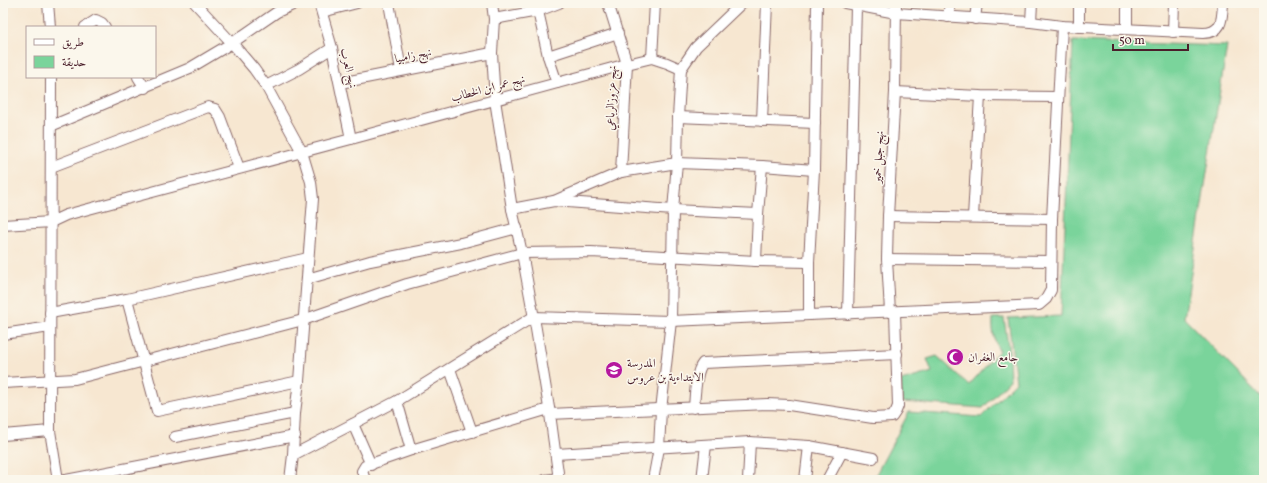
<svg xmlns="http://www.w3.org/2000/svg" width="1267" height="483" font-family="Vollkorn,Amiri,serif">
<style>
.green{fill:#7ad49b;stroke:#627a63}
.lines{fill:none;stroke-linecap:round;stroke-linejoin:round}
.minor-casing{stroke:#876565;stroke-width:12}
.minor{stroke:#fff;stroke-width:10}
.labels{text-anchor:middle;stroke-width:3;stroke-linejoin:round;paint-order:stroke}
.street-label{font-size:12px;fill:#4a1f2b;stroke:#fbf7ec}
.poi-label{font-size:12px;fill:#4a1f2b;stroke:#fbf7ec;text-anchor:start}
</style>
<rect width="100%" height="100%" fill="#fbf7ec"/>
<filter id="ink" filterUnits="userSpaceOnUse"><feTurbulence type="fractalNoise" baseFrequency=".025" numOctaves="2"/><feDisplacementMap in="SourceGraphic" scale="8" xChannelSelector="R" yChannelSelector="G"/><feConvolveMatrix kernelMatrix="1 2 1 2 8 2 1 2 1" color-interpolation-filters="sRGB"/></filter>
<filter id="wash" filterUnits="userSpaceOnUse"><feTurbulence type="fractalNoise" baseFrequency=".012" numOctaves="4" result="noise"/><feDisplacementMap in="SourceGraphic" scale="16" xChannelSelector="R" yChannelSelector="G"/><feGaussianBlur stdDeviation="0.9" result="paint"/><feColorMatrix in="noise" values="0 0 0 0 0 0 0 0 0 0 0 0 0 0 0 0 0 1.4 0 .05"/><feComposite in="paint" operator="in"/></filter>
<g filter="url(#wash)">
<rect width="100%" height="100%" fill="#f7e7d1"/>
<g class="green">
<polygon points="1073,41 1227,46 1184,318 1264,400 1264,480 873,480 909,412 981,417 1016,382 1008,318 1061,316"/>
<path d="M993,318H1004L1009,352L1010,380L983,408L902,402L901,381L932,372L927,359L937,356L969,385L999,351C994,339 992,331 993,318Z"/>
</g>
</g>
<g filter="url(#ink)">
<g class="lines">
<g class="minor-casing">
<g id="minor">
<polyline points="48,3 50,27"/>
<polyline points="195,3 232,43 254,69 266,86 302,152 311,182 313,199 299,381 295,413 293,455 290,480"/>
<polyline points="319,3 332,48 351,139"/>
<polyline points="389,3 401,70"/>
<polyline points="492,3 494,19 492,53 495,100 512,209 522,253 536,329 550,414 559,480"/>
<polyline points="608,3 627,64 621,172"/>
<path d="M845,3L896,13L1031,22L1062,26L1203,33C1223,33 1222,18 1223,3"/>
<polyline points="1079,3 1079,27"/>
<polyline points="538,11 548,56 557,83"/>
<polyline points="322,12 357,3"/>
<polyline points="948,17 950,3"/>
<polyline points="494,19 538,11 559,3"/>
<polyline points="975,19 977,3"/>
<polyline points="1031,22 1032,3"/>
<polyline points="85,27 96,20 102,23 105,27"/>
<polyline points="1127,29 1127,3"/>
<polyline points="1173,32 1174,3"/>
<polyline points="548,56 618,33"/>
<polyline points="652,58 655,3"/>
<polyline points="51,77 50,431 58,480"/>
<polyline points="138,77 145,88"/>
<polyline points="340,83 492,53"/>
<polyline points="266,86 299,69 332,48"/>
<polyline points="895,92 980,96 1058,97"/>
<polyline points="678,117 815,123"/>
<polyline points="762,121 767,3"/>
<polyline points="51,126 190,68 232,43 277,12 297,3"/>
<polyline points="51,167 208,107 215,109 220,117 239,168"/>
<polyline points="554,201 621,172 677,163 762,166 814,170"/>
<polyline points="512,209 554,201 673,210 758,214"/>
<polyline points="888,216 1052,219"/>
<polyline points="973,217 980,96"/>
<polyline points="3,225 51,222 66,215 351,139 627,64 652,58 667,63 681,69"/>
<polyline points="887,259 1051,261"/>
<polyline points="756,261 758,214 762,166"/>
<polyline points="307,279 370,261 461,243 517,228"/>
<polyline points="127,299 157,411 299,381"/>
<polyline points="890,312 887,259 888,216 895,92 896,3"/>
<polyline points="50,313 127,299 308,258"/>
<polyline points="848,314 856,6"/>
<polyline points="809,315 809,262 814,170 817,3"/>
<polyline points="3,334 50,327"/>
<polyline points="450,369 472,432"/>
<polyline points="3,383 75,379 303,320 407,284 522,253 591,252 756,261 809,262"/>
<polyline points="397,401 411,450"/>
<path d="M694,408C695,397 695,372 703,363L897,354"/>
<polyline points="550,414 767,404 789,405 873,418 892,417 896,411 898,406 895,312"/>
<polyline points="353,424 371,465"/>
<polyline points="3,435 50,431"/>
<polyline points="175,437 295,413"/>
<polyline points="556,454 750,442 809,446 873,458"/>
<polyline points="293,455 397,401 533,317 671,321 1039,305 1046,299 1051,290 1052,219 1062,26"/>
<polyline points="66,480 295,436"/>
<polyline points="365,480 362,471 365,466 411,450 549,409"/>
<polyline points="545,480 559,478"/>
<polyline points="653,480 659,448 661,410 671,321 673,210 677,163 678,117 681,69 696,47 742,3"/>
<polyline points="702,480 706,445"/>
<polyline points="748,480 750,442"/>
<polyline points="805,480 809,446"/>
<polyline points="827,480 842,452"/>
</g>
</g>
<use href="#minor" class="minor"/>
</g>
</g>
<defs>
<g id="mosque-disc" transform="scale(0.9)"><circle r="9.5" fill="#b5179e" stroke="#fbf7ec"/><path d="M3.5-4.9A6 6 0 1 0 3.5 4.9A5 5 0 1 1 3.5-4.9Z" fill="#fff"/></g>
<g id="school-disc" transform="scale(0.9)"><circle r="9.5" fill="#b5179e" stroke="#fbf7ec"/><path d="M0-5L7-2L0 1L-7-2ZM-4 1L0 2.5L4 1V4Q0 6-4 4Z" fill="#fff"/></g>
</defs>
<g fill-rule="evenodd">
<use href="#mosque-disc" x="955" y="357"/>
<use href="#school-disc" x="614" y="370"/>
</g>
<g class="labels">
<g class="street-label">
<text transform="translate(413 55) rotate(-11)" y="4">نهج زامبيا</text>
<text transform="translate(349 68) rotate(77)" y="4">نهج العرب</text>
<text transform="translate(488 88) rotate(-15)" y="4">نهج عمر ابن الخطاب</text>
<text transform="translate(611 98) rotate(-88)" y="4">نهج عزوزالرباعي</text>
<text transform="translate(878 157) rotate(-87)" y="4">نهج جبل خمير</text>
</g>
<g class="poi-label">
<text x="968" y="361">جامع الغفران</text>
<text x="627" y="367">المدرسة<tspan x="627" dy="14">الابتداءية بن عروس</tspan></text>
</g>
</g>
<rect width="1267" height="483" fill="none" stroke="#fbf7ec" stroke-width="16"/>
<rect x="26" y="26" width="130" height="52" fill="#fbf7ec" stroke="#b4a19f"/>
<rect x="34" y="39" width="20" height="6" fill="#ffffff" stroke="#b4a19f"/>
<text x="62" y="46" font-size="12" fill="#4a1f2b">طريق</text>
<rect x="34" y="56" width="20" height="12" fill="#7ad49b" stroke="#b4a19f"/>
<text x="62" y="66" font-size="12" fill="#4a1f2b">حديقة</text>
<path d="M1113 44v6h75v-6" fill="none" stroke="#4a1f2b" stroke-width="2"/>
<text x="1119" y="44" font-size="12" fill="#4a1f2b" stroke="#fbf7ec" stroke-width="3" paint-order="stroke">50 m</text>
</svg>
